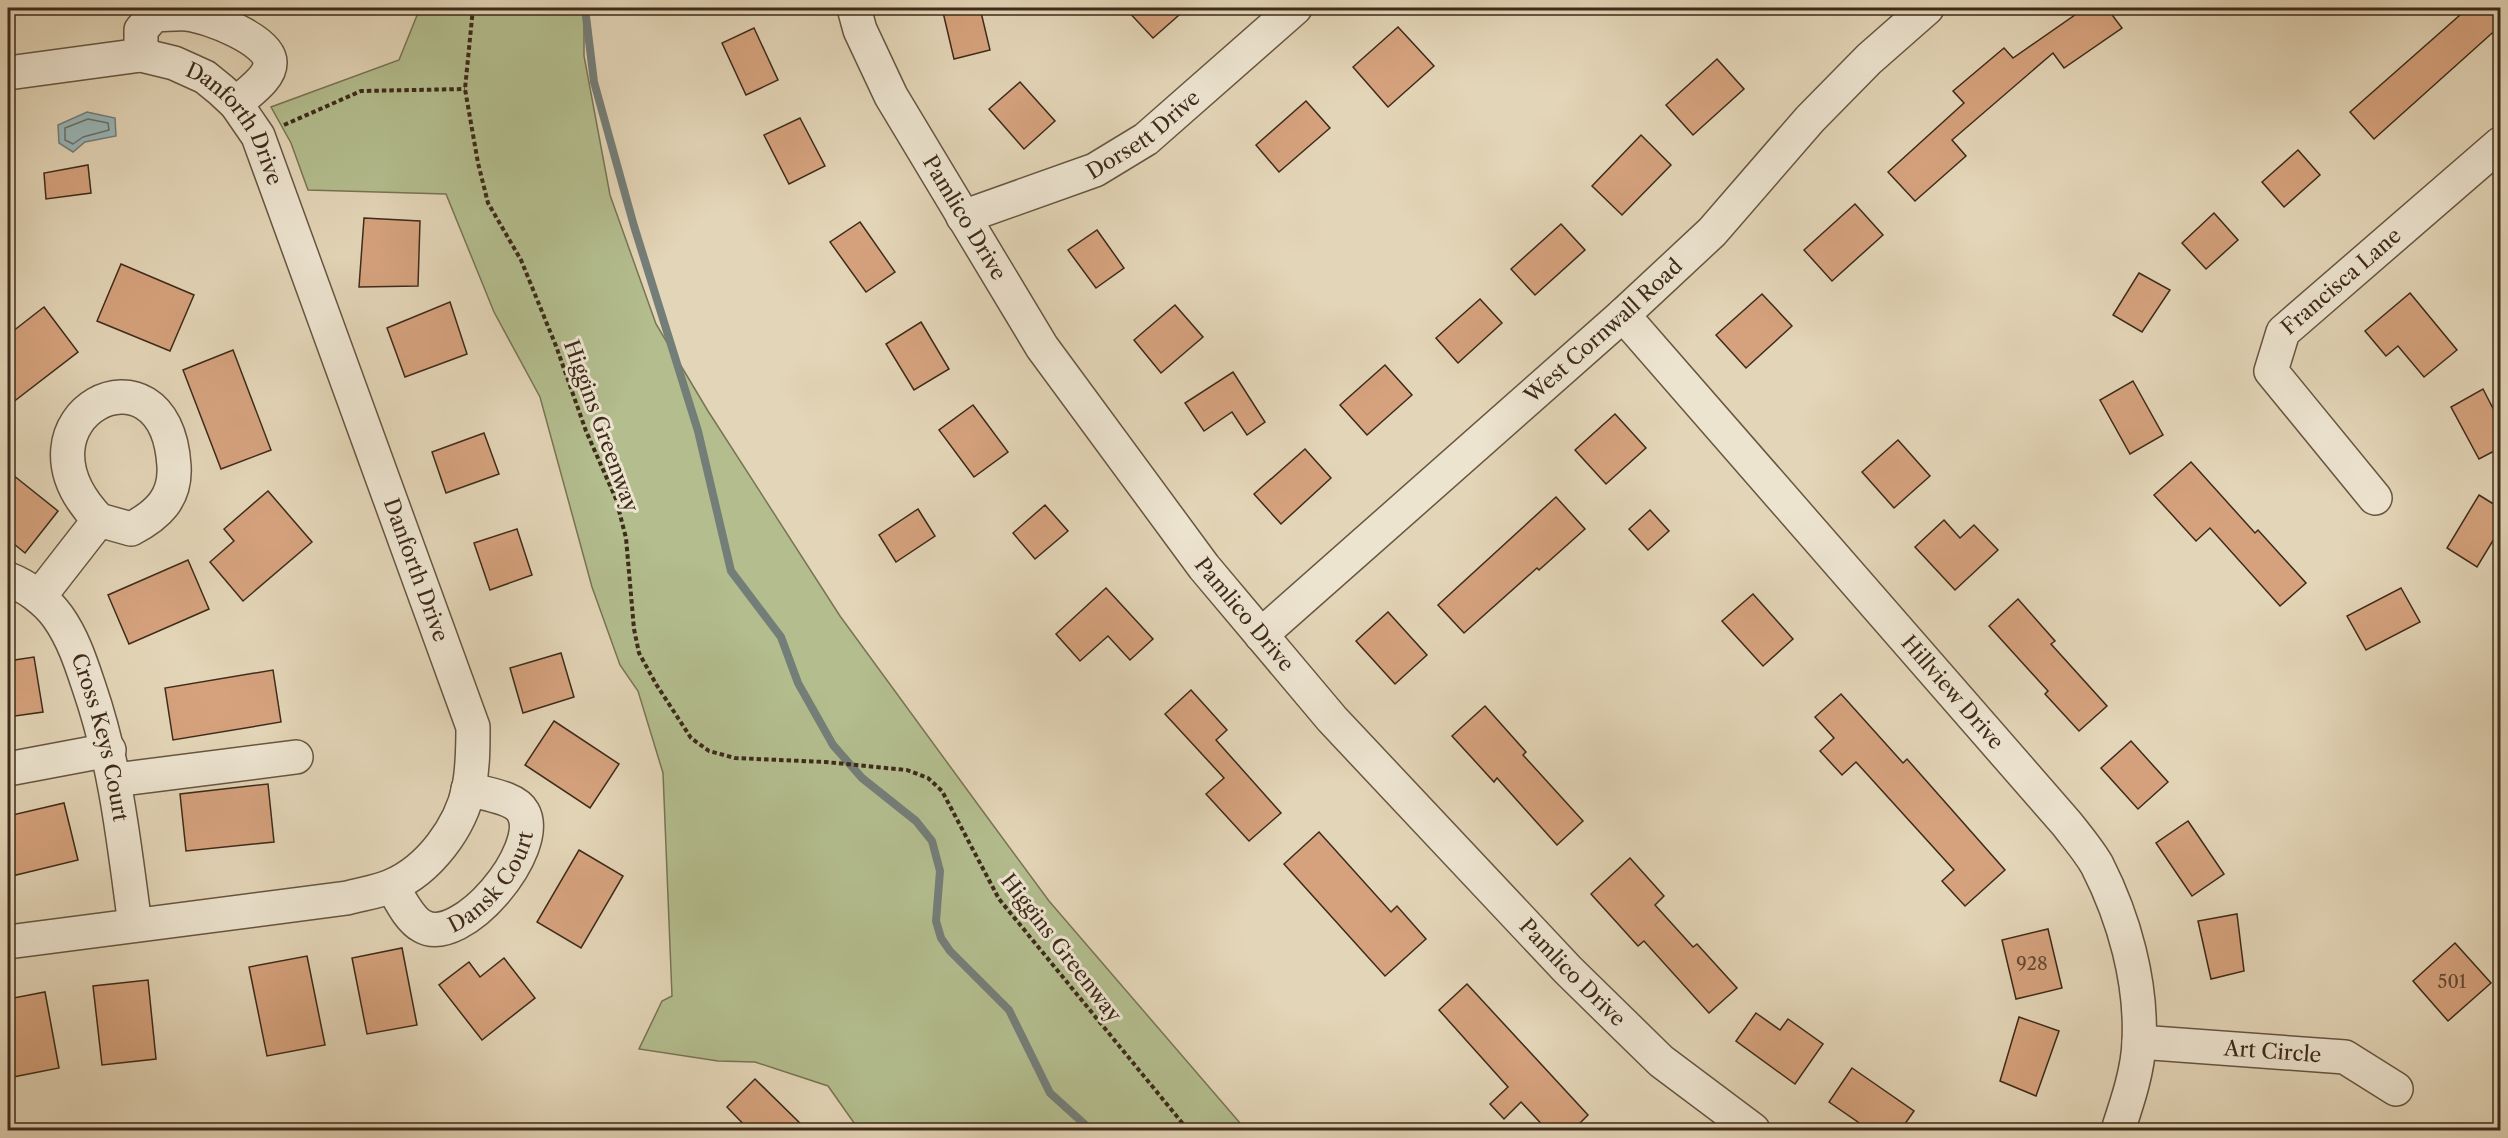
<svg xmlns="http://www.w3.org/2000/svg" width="2508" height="1138" font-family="'Libre Caslon Text',serif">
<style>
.green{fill:#b3bd8e;stroke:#787454;stroke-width:1.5}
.water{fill:#98b6b8;stroke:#747e79;stroke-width:1.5}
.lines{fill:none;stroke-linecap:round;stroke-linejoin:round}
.shore{stroke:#6b7069;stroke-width:1.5}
.stream{stroke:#747e79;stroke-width:8}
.building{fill:#d5a27d;stroke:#3e2b1a;stroke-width:1.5}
.minor-casing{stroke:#675641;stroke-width:36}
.path{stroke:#3e2b1a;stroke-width:4;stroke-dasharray:4.5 3;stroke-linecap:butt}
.minor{stroke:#ede4d0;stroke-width:33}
.labels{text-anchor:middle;stroke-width:6;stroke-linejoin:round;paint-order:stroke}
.number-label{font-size:18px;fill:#644933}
.street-label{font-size:21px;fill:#3e2b1a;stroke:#ede4d0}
</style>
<rect width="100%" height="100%" fill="#e3d5b7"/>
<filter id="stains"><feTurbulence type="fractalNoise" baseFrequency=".00333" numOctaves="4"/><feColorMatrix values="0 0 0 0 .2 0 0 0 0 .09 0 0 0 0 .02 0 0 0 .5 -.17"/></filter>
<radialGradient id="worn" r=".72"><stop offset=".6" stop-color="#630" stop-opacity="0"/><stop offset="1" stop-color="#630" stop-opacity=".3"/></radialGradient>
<polygon class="green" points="420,8 584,8 584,56 610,195 656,324 708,411 840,616 979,806 1049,901 1246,1130 859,1130 828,1086 755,1062 718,1061 639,1049 662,1001 672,996 663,773 638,691 620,665 592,587 540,397 494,312 446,194 308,190 291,143 271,107 399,60"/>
<polygon class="water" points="87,112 115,118 116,136 85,142 73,152 59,143 58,125"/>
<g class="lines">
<polygon class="shore" points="88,119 108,123 109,130 83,137 73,144 65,140 65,128"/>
<polyline class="stream" points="585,8 594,82 634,226 698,431 731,571 781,637 798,683 833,745 862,778 916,821 932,841 940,871 936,921 941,938 950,951 1009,1010 1050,1093 1091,1130"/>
</g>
<g class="building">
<polygon points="942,8 980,8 990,50 954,59"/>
<polygon points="1125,8 1187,8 1153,38"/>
<polygon points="2085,8 2107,8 2122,28 2064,68 2053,53 1952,140 1966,156 1915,201 1888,172 1964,103 1953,91 2004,48 2013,58"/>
<polygon points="2468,8 2500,8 2500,26 2374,139 2350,112"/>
<polygon points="1398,27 1434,66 1388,107 1353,67"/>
<polygon points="754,28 778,80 746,95 722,43"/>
<polygon points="1717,59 1744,89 1693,135 1666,105"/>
<polygon points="1020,82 1055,121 1024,149 989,109"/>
<polygon points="1306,101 1330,128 1279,172 1256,145"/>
<polygon points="800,118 825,166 789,184 764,135"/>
<polygon points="1641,135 1671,165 1622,215 1592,186"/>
<polygon points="2298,150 2320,175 2284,207 2262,182"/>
<polygon points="88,165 91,193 46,199 44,173"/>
<polygon points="1855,204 1883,235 1832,281 1804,250"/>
<polygon points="2214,213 2238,240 2206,269 2182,243"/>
<polygon points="364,218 420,221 418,286 359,287"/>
<polygon points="860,222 895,272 866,292 830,242"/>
<polygon points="1561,224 1585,250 1535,295 1511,269"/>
<polygon points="1097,230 1124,268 1096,288 1068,250"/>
<polygon points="121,264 194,295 170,351 97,321"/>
<polygon points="2139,273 2170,290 2142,332 2113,315"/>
<polygon points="2410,293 2457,350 2424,377 2398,346 2386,356 2365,331"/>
<polygon points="1762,294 1792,326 1746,368 1716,335"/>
<polygon points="1480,299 1502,323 1458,363 1436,338"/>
<polygon points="450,302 467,354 405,377 387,328"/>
<polygon points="1175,305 1203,337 1161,373 1134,340"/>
<polygon points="44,307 78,352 8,406 8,335"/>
<polygon points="921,322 949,369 914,390 886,344"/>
<polygon points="233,350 271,450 221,469 183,370"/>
<polygon points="1385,365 1412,395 1367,435 1340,405"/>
<polygon points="1233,372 1265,422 1247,435 1232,412 1204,431 1185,403"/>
<polygon points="2133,381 2163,435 2130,454 2100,400"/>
<polygon points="2483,389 2500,422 2500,448 2479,459 2451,407"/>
<polygon points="973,405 1008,452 974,477 939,430"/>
<polygon points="1615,414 1646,448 1606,484 1575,450"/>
<polygon points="484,433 499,474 446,493 432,452"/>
<polygon points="1898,440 1930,476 1894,508 1862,472"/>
<polygon points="1305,449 1331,478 1281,524 1254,494"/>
<polygon points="2191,462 2255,533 2258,530 2306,583 2280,606 2210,528 2196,541 2154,495"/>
<polygon points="8,471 58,511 25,553 8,539"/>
<polygon points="268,491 312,542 243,601 210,562 234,541 224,529"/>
<polygon points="2479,495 2500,508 2500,529 2477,567 2447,548"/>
<polygon points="1556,497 1585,529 1539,570 1537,568 1464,633 1438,605"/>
<polygon points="1045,505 1068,531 1035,559 1013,533"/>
<polygon points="918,509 935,536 896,562 879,535"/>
<polygon points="1650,510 1669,531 1648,550 1629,529"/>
<polygon points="1944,520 1960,538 1974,525 1998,550 1955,590 1915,547"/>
<polygon points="517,529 532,575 490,590 474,543"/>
<polygon points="188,560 209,609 129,644 108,595"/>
<polygon points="1106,588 1153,639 1130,660 1108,636 1080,661 1056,634"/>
<polygon points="2401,588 2420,622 2366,650 2347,616"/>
<polygon points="1753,594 1793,639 1763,666 1722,621"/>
<polygon points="2018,599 2055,641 2051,644 2107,706 2079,731 2045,694 2048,691 1989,626"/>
<polygon points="1388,612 1427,655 1395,684 1356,641"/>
<polygon points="561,653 574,697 523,713 510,668"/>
<polygon points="34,657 43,712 8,717 8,661"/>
<polygon points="273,670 281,722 173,740 165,688"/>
<polygon points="1191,690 1227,730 1216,740 1281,813 1249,841 1206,794 1224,778 1165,714"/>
<polygon points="1841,694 1903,763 1907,759 2005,870 1965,906 1942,881 1954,870 1856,762 1842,775 1820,751 1834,738 1815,717"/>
<polygon points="1485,706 1526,752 1523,755 1583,821 1557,845 1497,778 1494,782 1452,736"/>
<polygon points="554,721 619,764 590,808 525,765"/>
<polygon points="2131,741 2168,782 2138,809 2101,768"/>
<polygon points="268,784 274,842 186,851 180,794"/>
<polygon points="64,803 78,860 8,877 8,816"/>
<polygon points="2188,821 2224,874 2192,896 2156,843"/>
<polygon points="1319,832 1391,912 1397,906 1426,939 1385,976 1284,864"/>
<polygon points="579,850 623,876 581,948 537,922"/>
<polygon points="1630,858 1664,896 1655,905 1693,947 1697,944 1737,988 1709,1013 1644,941 1638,946 1591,894"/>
<polygon points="2237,914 2244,971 2211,979 2198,921"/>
<polygon points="2048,929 2062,988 2016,999 2002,940"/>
<polygon points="2455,943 2491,983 2448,1021 2413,981"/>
<polygon points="402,948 417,1025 367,1034 352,958"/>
<polygon points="307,956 325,1045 267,1056 249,967"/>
<polygon points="504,958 535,998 482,1040 439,985 469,962 480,977"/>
<polygon points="148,980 156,1059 102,1065 93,986"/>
<polygon points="1467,984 1588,1115 1572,1131 1548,1131 1521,1102 1504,1119 1490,1104 1508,1087 1439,1010"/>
<polygon points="45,992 59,1068 8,1078 8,999"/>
<polygon points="1756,1013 1780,1030 1788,1019 1823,1044 1795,1084 1736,1041"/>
<polygon points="2019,1017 2059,1031 2036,1096 2000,1081"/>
<polygon points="1852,1068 1914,1111 1900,1131 1871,1131 1829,1102"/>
<polygon points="755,1079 808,1131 750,1131 727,1107"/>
</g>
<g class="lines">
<g class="minor-casing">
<g id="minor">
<path id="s1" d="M854,8L860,30L891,96L1042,347L1204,567L1332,719L1568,970L1661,1061L1753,1130"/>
<path d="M141,55V30L154,15C165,15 177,13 187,14C207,16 271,40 270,63C270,79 247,93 236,104"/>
<path id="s2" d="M8,73L141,55L174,63L205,77L221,90L236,104L258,136L473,727C473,747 473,767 469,787C461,827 429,870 391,886C378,892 361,894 347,898L8,942"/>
<path id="s3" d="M963,217L1095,170L1146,139L1295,8"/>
<path id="s4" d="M1623,315L2067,824C2077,837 2089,851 2097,865C2124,918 2142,982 2139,1042C2138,1071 2127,1103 2118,1130"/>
<path id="s5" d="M2375,498L2271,371L2283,332L2500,144"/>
<path id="s6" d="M8,579C26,586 46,600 58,617C73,638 81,663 89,687C116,765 124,844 135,925"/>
<path d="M39,597L99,520L131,529C158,515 176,498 174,466C166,332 0,417 99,520"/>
<path id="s7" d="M1261,635L1623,315L1712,232L1810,119L1869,59L1927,8"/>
<polyline points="8,769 109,750"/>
<polyline points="115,780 296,757"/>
<path id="s8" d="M392,886C400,899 409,919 422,926C461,949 544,849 523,812C515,797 484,794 468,789"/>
<path id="s9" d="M2139,1042L2345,1057L2396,1089"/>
</g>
</g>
<g class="path">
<polyline points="473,8 465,89 478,163 488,203 521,260 556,346 586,431 616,499 626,538 634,629 639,653 656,684 691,738 709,751 735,758 825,762 907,770 928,778 942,791 999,899 1188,1130"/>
<polyline points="284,125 361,91 465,89"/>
</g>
<use href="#minor" class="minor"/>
</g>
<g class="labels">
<g class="number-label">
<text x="2032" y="970">928</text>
<text x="2452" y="988">501</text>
</g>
<g class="street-label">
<text dy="7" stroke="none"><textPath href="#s2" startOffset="258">Danforth Drive</textPath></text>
<text dy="7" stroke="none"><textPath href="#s3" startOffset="200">Dorsett Drive</textPath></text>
<text dy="7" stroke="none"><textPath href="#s1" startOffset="238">Pamlico Drive</textPath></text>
<text dy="7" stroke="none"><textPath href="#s5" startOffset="282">Francisca Lane</textPath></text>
<text dy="7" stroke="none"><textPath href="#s7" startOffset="458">West Cornwall Road</textPath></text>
<text transform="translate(601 426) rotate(70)" y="7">Higgins Greenway</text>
<text dy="7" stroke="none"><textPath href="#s2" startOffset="744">Danforth Drive</textPath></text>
<text dy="7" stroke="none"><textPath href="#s1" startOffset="724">Pamlico Drive</textPath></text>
<text dy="7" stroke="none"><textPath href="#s4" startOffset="501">Hillview Drive</textPath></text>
<text dy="7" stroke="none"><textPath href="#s6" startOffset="192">Cross Keys Court</textPath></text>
<text dy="7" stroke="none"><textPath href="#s8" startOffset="142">Dansk Court</textPath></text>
<text transform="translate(1061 948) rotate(52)" y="7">Higgins Greenway</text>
<text dy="7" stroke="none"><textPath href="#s1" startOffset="1210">Pamlico Drive</textPath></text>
<text dy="7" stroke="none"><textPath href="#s9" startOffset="134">Art Circle</textPath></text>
</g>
</g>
<rect width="2508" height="1138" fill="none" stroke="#e3d5b7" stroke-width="30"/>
<rect x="9" y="9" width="2490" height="1120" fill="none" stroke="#3e2b1a" stroke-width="3"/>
<rect x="15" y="15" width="2478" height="1108" fill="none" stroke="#3e2b1a" stroke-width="1.5"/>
<rect width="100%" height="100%" filter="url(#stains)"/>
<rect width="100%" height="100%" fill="url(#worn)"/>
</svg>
